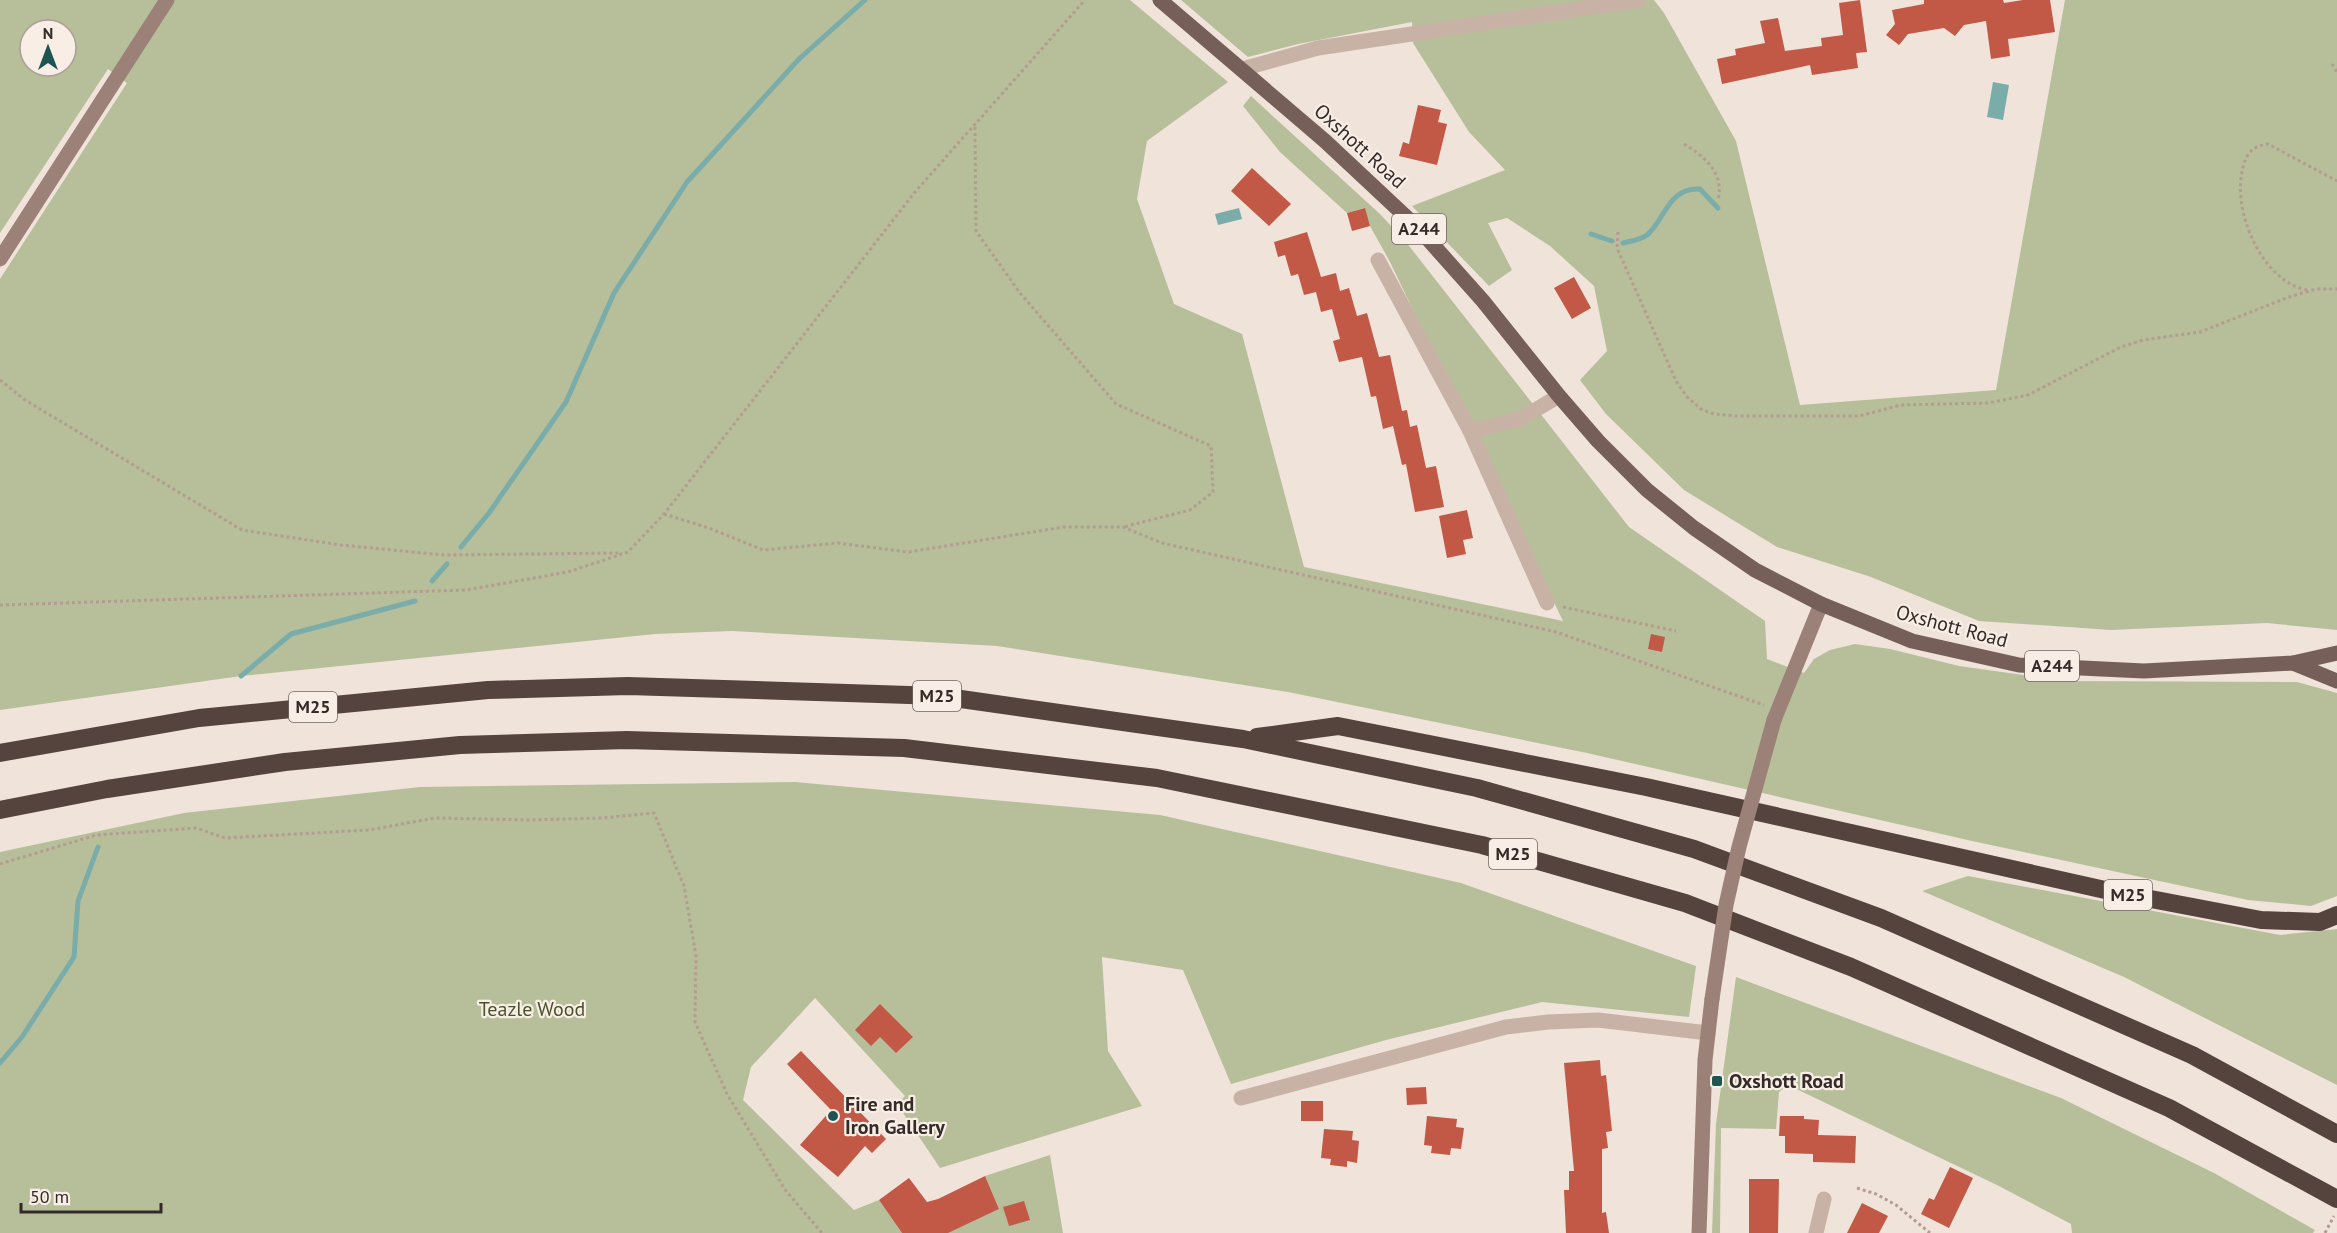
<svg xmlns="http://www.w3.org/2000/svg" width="2337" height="1233" font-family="'PT Sans',sans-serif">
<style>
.green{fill:#b6bf9a;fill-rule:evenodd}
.water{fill:#7aaca9}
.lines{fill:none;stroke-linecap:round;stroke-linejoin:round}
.stream{stroke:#7aaca9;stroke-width:5}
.building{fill:#c25846}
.path{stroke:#b49c90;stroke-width:3;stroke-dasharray:3 3;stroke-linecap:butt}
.street{stroke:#c8b2a6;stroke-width:15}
.secondary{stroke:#9b8178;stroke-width:15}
.primary{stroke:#765f58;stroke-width:15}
.highway{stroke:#55433e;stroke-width:18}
.secondary-bridge{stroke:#9b8178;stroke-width:15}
.poi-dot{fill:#1e5452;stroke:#f8eee6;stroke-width:2}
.labels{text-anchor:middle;stroke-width:4.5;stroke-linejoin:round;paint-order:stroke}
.shield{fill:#f8eee6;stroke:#6f6560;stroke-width:1.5}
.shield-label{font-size:18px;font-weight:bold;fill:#342a27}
.street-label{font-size:20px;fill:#342a27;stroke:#f8eee6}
.park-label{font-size:20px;fill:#47522b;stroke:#f8eee6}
.poi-label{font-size:20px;font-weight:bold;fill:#342a27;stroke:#f8eee6;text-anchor:start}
</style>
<rect width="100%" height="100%" fill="#f0e3da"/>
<g class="green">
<path d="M0,0H1130L1228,82L1147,141L1137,199L1174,304L1242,334L1304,567L1563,621L1389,260L1370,226L1364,208L1347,213L1280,152L1243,106L1251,96L1380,214L1406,242L1629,527L1765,621L1767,659L1804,673L1814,659L1830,650L1855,644L1890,649L1959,666L2066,681L2297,682L2337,693V896L2311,906L2248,900L1972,841L1587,753L1288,692L997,646L732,631L655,634L241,676L0,710V279L127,83L108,69L0,233ZM30,30H66V66H30Z"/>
<polygon points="1181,0 1654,0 1664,13 1736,141 1800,405 1996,390 2065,0 2337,0 2337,630 2267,623 2111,630 1979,621 1871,577 1777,547 1684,490 1606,414 1580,380 1607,351 1594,286 1550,246 1507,218 1488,223 1512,270 1489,286 1412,206 1505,170 1469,132 1413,43 1412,22 1298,44 1248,57"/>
<polygon points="795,782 1160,815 1461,883 1696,966 1689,1017 1542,1002 1386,1040 1231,1084 1183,970 1102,957 1108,1051 1142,1106 940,1168 897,1104 905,1096 815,998 751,1067 743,1100 854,1210 879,1200 902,1233 0,1233 0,852 184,813 420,787"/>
<polygon points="1968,876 2280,935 2337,929 2337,1085 2124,977 1922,891"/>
<polygon points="1736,977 2061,1098 2214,1173 2315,1230 2313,1233 2072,1233 2071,1224 1999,1186 1788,1085 1779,1092 1776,1129 1721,1128 1720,1233 1712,1233 1716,1124"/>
<polygon points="1050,1155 1063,1233 947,1233 999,1209 985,1176"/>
</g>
<g class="water">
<polygon points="1993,82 2009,85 2003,120 1987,117"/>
<polygon points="1239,208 1242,219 1218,225 1215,214"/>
</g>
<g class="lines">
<g class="stream">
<polyline points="1591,234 1612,241"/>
<path d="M1623,243C1631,241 1640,240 1647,235C1665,220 1668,187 1700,189L1718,208"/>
<polyline points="461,547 489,513 566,402 614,293 687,182 799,59 865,0"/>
<polyline points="432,581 447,564"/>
<polyline points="241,676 291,634 415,601"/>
<polyline points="0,1063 22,1037 74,957 78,901 98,847"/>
</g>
</g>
<g class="building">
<polygon points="1860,0 1867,52 1856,53 1858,68 1812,75 1810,65 1722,84 1717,59 1736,55 1735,49 1765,43 1760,21 1778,18 1785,51 1822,46 1821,38 1843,35 1839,3"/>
<polygon points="1924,0 2003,0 2004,3 2023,0 2050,0 2055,32 2008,39 2010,56 1991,59 1986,21 1964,25 1955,36 1944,28 1908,34 1899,45 1886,35 1895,24 1892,10 1924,4"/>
<polygon points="1418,105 1441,110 1438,122 1447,124 1437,165 1399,156 1403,142 1409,144"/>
<polygon points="1252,168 1291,204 1269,226 1231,191"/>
<polygon points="1365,208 1370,226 1352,231 1347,213"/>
<polygon points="1307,232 1321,277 1336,273 1340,291 1349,288 1357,316 1367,313 1379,357 1390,355 1402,411 1407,410 1410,427 1417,425 1426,468 1436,466 1444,507 1415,512 1406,464 1402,465 1393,426 1383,429 1376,396 1371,397 1362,357 1339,362 1333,341 1340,339 1332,309 1321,312 1316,292 1304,295 1298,274 1291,276 1285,255 1278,257 1274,242"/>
<polygon points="1574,277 1591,308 1572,319 1554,288"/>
<polygon points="1467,510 1473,538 1463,540 1466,554 1447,558 1439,516"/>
<polygon points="1651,634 1665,637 1662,652 1648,649"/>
<polygon points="880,1004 913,1037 896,1053 880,1037 871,1046 855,1030"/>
<polygon points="801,1051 886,1139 872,1153 865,1146 838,1177 800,1145 831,1110 787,1064"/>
<polygon points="1600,1060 1601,1076 1606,1075 1612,1131 1606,1132 1608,1148 1602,1149 1602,1213 1606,1212 1609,1233 1566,1233 1564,1190 1569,1190 1569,1171 1574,1171 1564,1063"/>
<polygon points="1426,1087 1427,1104 1407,1105 1406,1088"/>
<rect x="1301" y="1101" width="22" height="20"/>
<polygon points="1427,1116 1457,1119 1456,1127 1464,1128 1461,1149 1451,1148 1450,1155 1431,1153 1432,1146 1424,1145"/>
<polygon points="1780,1116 1804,1116 1804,1119 1819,1120 1818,1135 1856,1136 1855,1163 1813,1162 1813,1154 1785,1153 1785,1136 1779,1136"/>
<polygon points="1324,1129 1353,1131 1352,1140 1359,1141 1357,1163 1347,1161 1347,1167 1330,1165 1331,1159 1321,1158"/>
<polygon points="1950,1167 1973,1178 1949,1228 1921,1214 1929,1198 1934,1200"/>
<polygon points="985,1176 999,1209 948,1233 902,1233 879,1200 909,1178 927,1202 938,1199"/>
<polygon points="1749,1179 1779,1179 1778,1233 1749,1233"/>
<polygon points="1024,1201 1030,1220 1009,1226 1003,1207"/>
<polygon points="1862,1203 1888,1216 1879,1233 1847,1233"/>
</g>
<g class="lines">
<g class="path">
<polyline points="2332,64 2337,72"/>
<polyline points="975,127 976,231 1020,293 1116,404 1211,446 1213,492 1190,510 1123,527"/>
<path d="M1684,144C1704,156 1725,173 1718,200"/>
<polyline points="1618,232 1617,248 1676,381 1687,397 1701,409 1714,414 1736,416 1859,416 1901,405 1988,403 2028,395 2121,347 2143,340 2200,332 2289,297 2316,289 2337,289"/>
<path d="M2307,290C2261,281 2231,209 2243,167C2247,152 2253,146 2268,144L2337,181"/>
<polyline points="0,380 25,400 242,530 341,545 443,555 622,553"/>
<polyline points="664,514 709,528 763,550 838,543 908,552 1064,527 1123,527 1162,543 1556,632 1764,705"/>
<polyline points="0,605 466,590 568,572 628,552 664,514 915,192 1085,0"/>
<polyline points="1563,607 1676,631"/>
<polyline points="0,864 96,835 196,828 225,838 369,830 435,818 529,820 602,818 654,813 684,886 696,956 695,1022 727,1094 786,1191 822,1233"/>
<polyline points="1857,1188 1876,1194 1896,1205 1930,1233"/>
<polyline points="2325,1233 2334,1216"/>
</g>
<g class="street">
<polyline points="1242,69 1318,48 1639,0"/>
<polyline points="1378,260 1470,431 1547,603"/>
<polyline points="1470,431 1520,419 1559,396"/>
<polyline points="1241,1098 1506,1027 1548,1022 1598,1020 1708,1033"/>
<polyline points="1816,1233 1824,1199"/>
</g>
<g class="secondary">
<polyline points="0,259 167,0"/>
<polyline points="1774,720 1821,604"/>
<polyline points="1699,1233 1705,1060 1712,999"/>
</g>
<g class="primary">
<polyline points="1160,0 1325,141 1418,228 1483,301 1559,396 1598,441 1647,490 1694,528 1755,570 1821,604 1912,641 2019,665 2144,671 2293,663 2337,653"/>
<polyline points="2293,663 2337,681"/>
</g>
<g class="highway">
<polyline points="1257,737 1338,726 1646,787 2114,892 2261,920 2320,922 2337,915"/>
<polyline points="0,753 199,718 488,690 628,686 940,696 1243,739 1477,788 1694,849 1881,918 2192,1055 2337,1134"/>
<polyline points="0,810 107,789 285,762 460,745 627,740 904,748 1157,778 1482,845 1685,903 1851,967 2169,1108 2337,1199"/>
</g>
<polyline class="secondary-bridge" points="1712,999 1726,905 1739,847 1774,720"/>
</g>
<g class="poi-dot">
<rect x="1711" y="1075" width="12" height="12" rx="3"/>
<circle cx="833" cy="1116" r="6"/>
</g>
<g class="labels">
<g class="shield">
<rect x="1392" y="214" width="54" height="30" rx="4.5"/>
<rect x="2025" y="651" width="54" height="30" rx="4.5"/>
<rect x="913" y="681" width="48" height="30" rx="4.5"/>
<rect x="289" y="692" width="48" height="30" rx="4.5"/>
<rect x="1489" y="839" width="48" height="30" rx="4.5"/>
<rect x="2104" y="880" width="48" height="30" rx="4.5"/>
</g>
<g class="shield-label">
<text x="1419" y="235">A244</text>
<text x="2052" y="672">A244</text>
<text x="937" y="702">M25</text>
<text x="313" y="713">M25</text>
<text x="1513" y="860">M25</text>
<text x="2128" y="901">M25</text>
</g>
<g class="street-label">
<text transform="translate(1360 146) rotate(42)" y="7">Oxshott Road</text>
<text transform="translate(1952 626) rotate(15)" y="7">Oxshott Road</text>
</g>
<g class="park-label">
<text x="532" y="1016">Teazle Wood</text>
</g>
<g class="poi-label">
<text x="1729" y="1088">Oxshott Road</text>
<text x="845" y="1111">Fire and<tspan x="845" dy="23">Iron Gallery</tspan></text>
</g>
</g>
<g transform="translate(48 48)"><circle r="28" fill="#f8eee6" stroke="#aaa09a" stroke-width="1.5"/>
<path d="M0-4.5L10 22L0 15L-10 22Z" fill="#1e5452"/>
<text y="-9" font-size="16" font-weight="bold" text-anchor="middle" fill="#342a27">N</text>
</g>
<path d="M21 1203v9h140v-9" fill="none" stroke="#342a27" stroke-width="3"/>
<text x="30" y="1203" font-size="18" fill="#342a27" stroke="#f8eee6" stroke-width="4.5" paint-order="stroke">50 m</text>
</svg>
